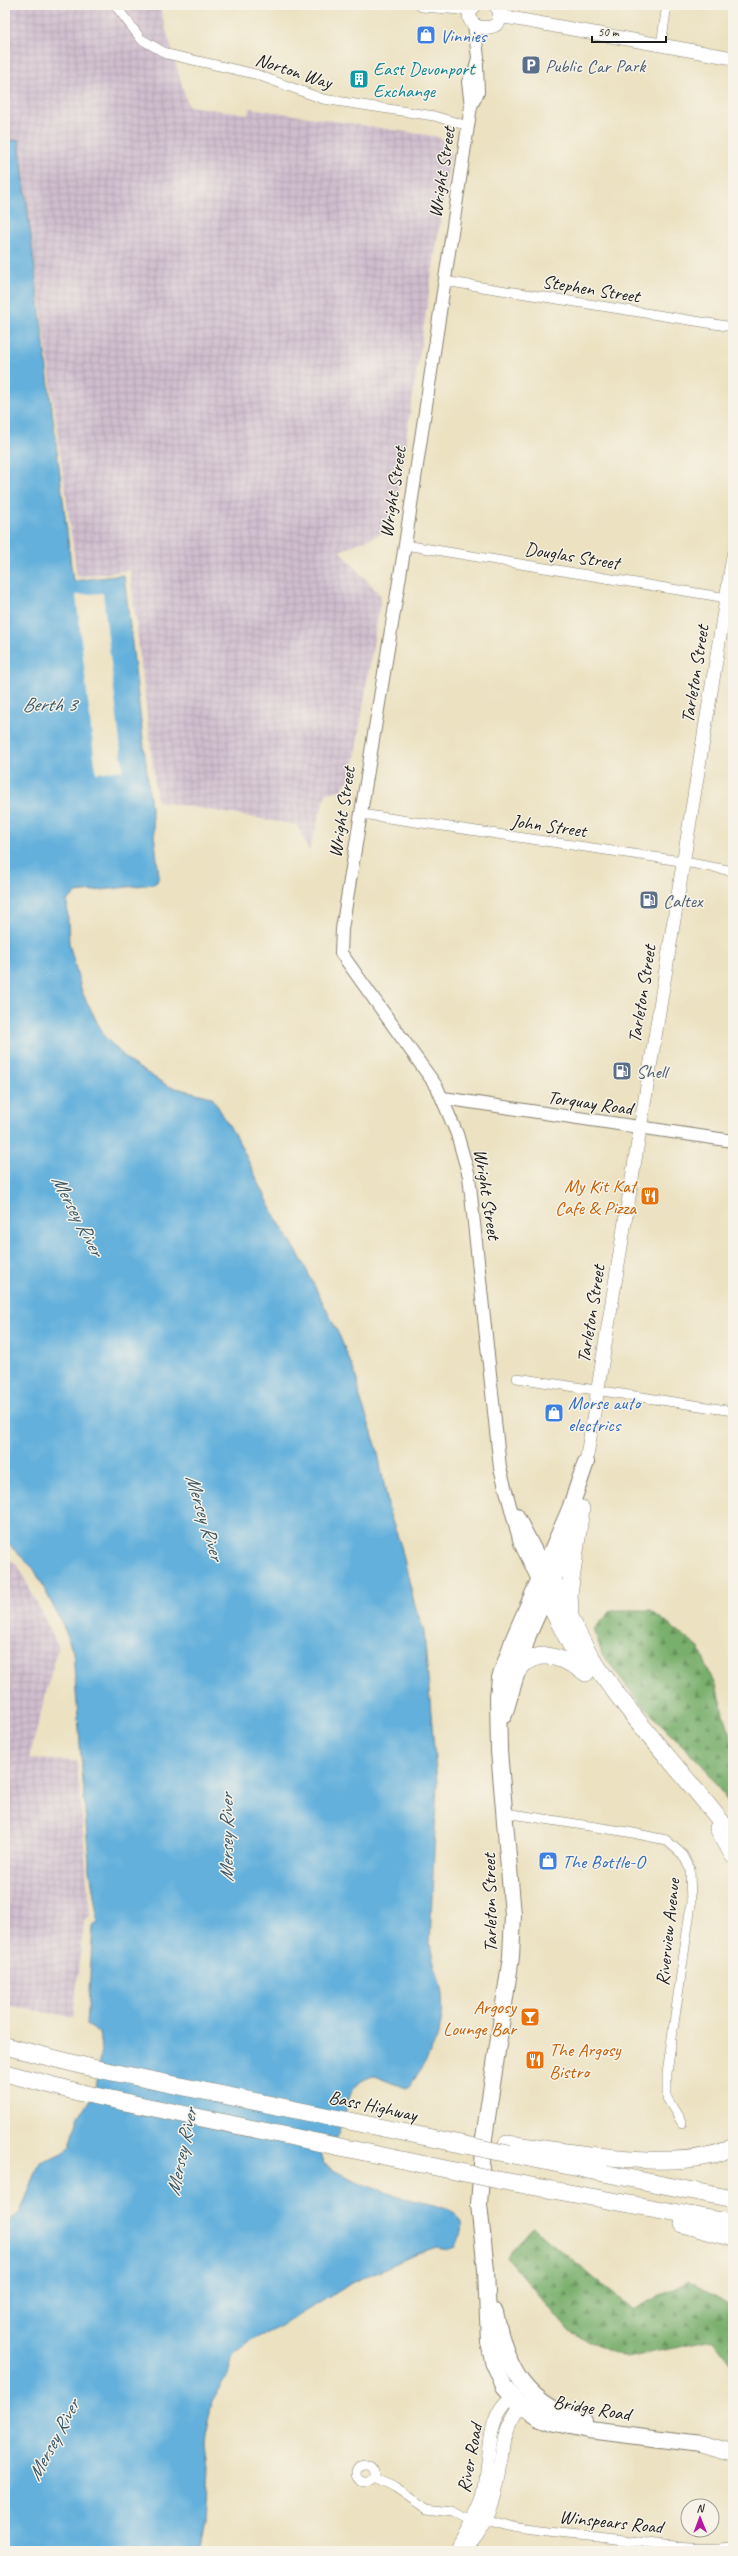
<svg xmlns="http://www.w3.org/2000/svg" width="738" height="2556" font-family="Caveat,sans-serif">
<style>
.industrial{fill:url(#industrial-grid)}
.forest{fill:url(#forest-firs);stroke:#4a6644}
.water{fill:#63b0dc;stroke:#40667c}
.pier{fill:#ece2c2}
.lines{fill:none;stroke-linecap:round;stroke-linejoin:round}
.minor-casing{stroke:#847f6f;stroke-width:10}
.tertiary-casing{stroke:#847f6f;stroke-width:14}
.secondary-casing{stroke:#847f6f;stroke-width:14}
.trunk-casing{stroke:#847f6f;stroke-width:18}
.motorway-casing{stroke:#847f6f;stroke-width:18}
.minor{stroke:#fff;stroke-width:9}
.tertiary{stroke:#fff;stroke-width:12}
.secondary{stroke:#fff;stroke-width:13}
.trunk{stroke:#fff;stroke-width:16}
.motorway{stroke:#fff;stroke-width:17}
.motorway-bridge-casing{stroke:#847f6f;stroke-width:18;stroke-linecap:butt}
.motorway-bridge{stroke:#fff;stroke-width:17}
.labels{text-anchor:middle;stroke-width:3;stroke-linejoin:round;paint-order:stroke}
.shop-label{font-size:19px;fill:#366cbe;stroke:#f7f3e8;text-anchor:start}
.service-label{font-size:19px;fill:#4e5e75;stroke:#f7f3e8;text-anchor:start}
.culture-label{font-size:19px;fill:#0d838f;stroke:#f7f3e8;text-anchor:start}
.street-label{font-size:19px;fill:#1c1c1c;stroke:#f7f3e8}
.food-label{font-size:19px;fill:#c56008;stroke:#f7f3e8;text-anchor:end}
.water-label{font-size:20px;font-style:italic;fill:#385769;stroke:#f7f3e8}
</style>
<defs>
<pattern id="industrial-grid" width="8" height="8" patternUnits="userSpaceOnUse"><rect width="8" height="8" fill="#cfbdce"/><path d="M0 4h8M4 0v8" fill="none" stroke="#b1a2b0"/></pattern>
<pattern id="forest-firs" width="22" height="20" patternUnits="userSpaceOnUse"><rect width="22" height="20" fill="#78af6c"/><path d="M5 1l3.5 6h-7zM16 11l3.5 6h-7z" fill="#628e58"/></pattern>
</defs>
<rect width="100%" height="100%" fill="#f7f3e8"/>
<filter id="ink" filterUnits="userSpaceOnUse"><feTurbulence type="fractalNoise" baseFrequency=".025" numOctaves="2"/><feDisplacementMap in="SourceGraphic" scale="8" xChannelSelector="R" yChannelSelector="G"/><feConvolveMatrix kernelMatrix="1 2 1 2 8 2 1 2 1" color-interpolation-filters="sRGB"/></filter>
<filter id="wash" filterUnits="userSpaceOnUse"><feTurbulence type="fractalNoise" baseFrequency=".012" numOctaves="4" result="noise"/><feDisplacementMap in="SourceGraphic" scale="16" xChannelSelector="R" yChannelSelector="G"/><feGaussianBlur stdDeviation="0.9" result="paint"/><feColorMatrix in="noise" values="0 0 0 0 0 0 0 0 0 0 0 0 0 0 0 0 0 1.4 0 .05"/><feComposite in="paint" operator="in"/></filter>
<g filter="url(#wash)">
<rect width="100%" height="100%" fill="#ece2c2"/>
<g class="industrial">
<polygon points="5,5 159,5 188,106 248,114 250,108 439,137 451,152 392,529 340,551 381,596 352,775 341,790 326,793 309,851 297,825 157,801 130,570 77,577 19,144 5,146"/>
<polygon points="5,1555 19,1567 58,1646 29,1759 77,1761 90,1916 84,1921 73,2017 5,2005"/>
</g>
<g class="forest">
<polygon points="612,1610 650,1610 699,1648 719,1695 733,1746 733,1809 703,1766 640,1703 602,1654 594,1629"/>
<polygon points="533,2228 633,2310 689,2281 733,2308 733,2367 712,2340 626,2358 569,2331 506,2257"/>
</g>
<path class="water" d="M19,140L73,581L124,575L159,876L157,882L153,884L76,893L67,901L69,943L82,992L104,1036L131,1063L168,1086L212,1097L239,1142L276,1218L298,1253L340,1337L358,1381L360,1398L377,1448L390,1515L401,1546L414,1602L424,1632L437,1782L430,1943C432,1961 440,1977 442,1995C446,2033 429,2056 410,2086L405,2088L374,2076C369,2077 362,2080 358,2084C346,2095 344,2119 338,2133C332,2147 318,2146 323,2164C347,2179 375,2189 402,2197C416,2202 450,2205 459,2218C465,2226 459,2239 456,2247L450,2249L437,2247L423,2251L354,2282L279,2327L250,2341L233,2355L228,2375L212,2402L207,2426L205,2446L208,2468L205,2527L200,2551H5V2224L20,2213L40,2162L63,2153L70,2146L79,2115L94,2094L101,2049L99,2033L87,2025L93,1925L98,1922L89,1863L73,1652L63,1625L34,1569L5,1541V141Z"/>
<polygon class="pier" points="103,593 123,770 96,773 76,595"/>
</g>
<g filter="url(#ink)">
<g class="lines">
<g class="minor-casing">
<g id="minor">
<polyline points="115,5 141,39 167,54 255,74 323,99 434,116 468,126"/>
<polyline points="661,45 667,5"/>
<polyline points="444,281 733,327"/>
<polyline points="405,545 733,599"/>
<polyline points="361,814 674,860 733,871"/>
<polyline points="517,1378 733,1411"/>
<polyline points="506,1813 628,1832 666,1840 683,1855 690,1869 691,1904 667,2073 667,2098 682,2123"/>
<circle cx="365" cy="2473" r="9"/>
<polyline points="373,2478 396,2488 427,2509 453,2512 471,2522"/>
<path d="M486,2519C521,2532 562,2533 600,2537C644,2542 689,2551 733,2546"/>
</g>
</g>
<g class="tertiary-casing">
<g id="tertiary">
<polyline points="474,23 478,58 475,70 468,82 471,106 405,545 342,929 341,953 437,1087 457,1134 469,1176 500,1468 520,1543 539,1582"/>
<polyline points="471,106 478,92 477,66"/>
<polyline points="443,1098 733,1141"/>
<polyline points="517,1514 545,1568"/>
</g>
</g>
<g class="secondary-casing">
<g id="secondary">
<polyline points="422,5 461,8 474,6"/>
<path d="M475,5C450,35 520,35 495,5"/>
<polyline points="499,16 733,58"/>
<polyline points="586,1462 733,556"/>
<path d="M455,2551C464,2533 477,2516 483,2497C491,2468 484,2413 513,2397"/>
<path d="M463,2551C480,2533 492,2511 497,2486C505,2450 497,2439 521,2405"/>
</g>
</g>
<g class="trunk-casing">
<g id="trunk">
<polyline points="586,1462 570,1509 514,1638 500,1678 498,1696 499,1751 513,1915 511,1957 484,2138 479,2204 486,2270 489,2342 493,2361 504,2386 518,2402 539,2417 555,2423 589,2430 701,2444"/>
<polyline points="504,1715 528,1635 560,1564 575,1526"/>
<path d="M495,2312C506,2368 525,2406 584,2421"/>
</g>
</g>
<g class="motorway-casing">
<g id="motorway">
<path d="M553,1581C565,1604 577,1636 591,1657C632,1721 687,1776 733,1837"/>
<polyline points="546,1597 575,1653 585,1666"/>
<polyline points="570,1610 569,1594 581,1509"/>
<path d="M513,1679C530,1644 560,1655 586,1673"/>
<polyline points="718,1828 733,1855"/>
<polyline points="5,2046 88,2067"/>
<polyline points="5,2073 82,2093"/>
<path d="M507,2144C561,2150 689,2176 733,2146"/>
<polyline points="509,2154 733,2199"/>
<polyline points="498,2180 733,2223"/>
<polyline points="683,2224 733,2238"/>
<polyline points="701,2444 733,2453"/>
</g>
</g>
<use href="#minor" class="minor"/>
<use href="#tertiary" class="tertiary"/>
<use href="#secondary" class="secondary"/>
<use href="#trunk" class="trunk"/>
<use href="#motorway" class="motorway"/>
<g class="motorway-bridge-casing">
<g id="motorway-bridge">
<polyline points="88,2067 509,2154"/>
<polyline points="82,2093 498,2180"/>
</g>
</g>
<use href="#motorway-bridge" class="motorway-bridge"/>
</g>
</g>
<defs>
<g id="shop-square" transform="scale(1)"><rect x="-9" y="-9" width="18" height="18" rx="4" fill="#3f7fe0" stroke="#f7f3e8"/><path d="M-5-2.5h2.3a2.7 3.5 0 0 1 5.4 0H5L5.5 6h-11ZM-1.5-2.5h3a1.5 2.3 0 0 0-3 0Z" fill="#fff"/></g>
<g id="parking-square" transform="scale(1)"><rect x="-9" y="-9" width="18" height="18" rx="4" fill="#5c6f8a" stroke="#f7f3e8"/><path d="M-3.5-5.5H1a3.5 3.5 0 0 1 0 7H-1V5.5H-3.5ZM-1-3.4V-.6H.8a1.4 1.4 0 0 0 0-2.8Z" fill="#fff"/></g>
<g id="building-square" transform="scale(1)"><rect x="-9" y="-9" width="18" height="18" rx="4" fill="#0f9aa8" stroke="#f7f3e8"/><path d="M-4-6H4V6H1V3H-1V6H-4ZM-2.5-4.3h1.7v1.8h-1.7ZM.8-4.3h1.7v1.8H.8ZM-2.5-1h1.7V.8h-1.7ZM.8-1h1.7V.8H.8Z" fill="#fff"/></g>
<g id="fuel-square" transform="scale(1)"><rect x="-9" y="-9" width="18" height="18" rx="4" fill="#5c6f8a" stroke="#f7f3e8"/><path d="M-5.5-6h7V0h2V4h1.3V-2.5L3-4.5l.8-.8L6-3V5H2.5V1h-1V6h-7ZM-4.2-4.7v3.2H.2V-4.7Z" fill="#fff"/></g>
<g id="restaurant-square" transform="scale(1)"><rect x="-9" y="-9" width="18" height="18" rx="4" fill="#e8710a" stroke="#f7f3e8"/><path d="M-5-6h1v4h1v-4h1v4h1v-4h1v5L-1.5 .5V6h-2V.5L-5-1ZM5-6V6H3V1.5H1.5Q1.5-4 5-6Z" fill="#fff"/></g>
<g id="bar-square" transform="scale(1)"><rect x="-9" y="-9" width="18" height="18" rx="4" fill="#e8710a" stroke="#f7f3e8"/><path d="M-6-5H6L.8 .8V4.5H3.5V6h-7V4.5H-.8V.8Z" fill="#fff"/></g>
</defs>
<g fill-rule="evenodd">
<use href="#shop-square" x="426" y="35"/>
<use href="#parking-square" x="531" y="65"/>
<use href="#building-square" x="359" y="79"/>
<use href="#fuel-square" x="649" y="900"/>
<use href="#fuel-square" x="622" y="1071"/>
<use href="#restaurant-square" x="650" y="1196"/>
<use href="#shop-square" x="554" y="1413"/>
<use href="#shop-square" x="548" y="1861"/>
<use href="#bar-square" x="530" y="2017"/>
<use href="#restaurant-square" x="535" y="2060"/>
</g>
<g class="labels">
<g class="shop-label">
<text x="440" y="42">Vinnies</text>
<text x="568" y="1409">Morse auto<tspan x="568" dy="22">electrics</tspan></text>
<text x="562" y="1868">The Bottle-O</text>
</g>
<g class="service-label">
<text x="545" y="72">Public Car Park</text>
<text x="663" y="907">Caltex</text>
<text x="636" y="1078">Shell</text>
</g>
<g class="culture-label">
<text x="373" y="75">East Devonport<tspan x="373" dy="22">Exchange</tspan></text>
</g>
<g class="street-label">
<text transform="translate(294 70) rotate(18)" y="7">Norton Way</text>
<text transform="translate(441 172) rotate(-81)" y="7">Wright Street</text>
<text transform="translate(591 288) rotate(9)" y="7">Stephen Street</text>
<text transform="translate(392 492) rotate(-81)" y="7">Wright Street</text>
<text transform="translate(572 555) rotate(9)" y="7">Douglas Street</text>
<text transform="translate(694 674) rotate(-81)" y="7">Tarleton Street</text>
<text transform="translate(341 812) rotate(-81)" y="7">Wright Street</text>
<text transform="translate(549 825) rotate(8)" y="7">John Street</text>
<text transform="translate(641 994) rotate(-81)" y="7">Tarleton Street</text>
<text transform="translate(590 1102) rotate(8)" y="7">Torquay Road</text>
<text transform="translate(488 1194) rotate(81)" y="7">Wright Street</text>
<text transform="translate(590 1314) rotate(-81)" y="7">Tarleton Street</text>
<text transform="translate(489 1903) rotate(-91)" y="7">Tarleton Street</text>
<text transform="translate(667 1932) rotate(-84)" y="7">Riverview Avenue</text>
<text transform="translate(373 2105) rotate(12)" y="7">Bass Highway</text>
<text transform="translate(592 2407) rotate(10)" y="7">Bridge Road</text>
<text transform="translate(469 2458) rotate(-79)" y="7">River Road</text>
<text transform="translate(611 2521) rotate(6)" y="7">Winspears Road</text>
</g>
<g class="food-label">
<text x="636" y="1192">My Kit Kat<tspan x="636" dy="22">Cafe &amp; Pizza</tspan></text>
<text x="516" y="2013">Argosy<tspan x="516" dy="22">Lounge Bar</tspan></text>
<text x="549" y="2056" text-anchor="start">The Argosy<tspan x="549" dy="22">Bistro</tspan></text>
</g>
<g class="water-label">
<text x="49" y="711">Berth 3</text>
<text transform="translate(78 1215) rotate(62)" y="7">Mersey River</text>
<text transform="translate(205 1517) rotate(73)" y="7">Mersey River</text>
<text transform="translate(226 1838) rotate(-90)" y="7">Mersey River</text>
<text transform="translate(181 2152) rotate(-78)" y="7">Mersey River</text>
<text transform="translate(53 2440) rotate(-62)" y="7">Mersey River</text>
</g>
</g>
<rect width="738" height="2556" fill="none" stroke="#f7f3e8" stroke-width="20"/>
<g transform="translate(700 2518) rotate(359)"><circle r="19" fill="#f7f3e8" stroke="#9f9d96"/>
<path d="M0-3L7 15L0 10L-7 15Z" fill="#b5179e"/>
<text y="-6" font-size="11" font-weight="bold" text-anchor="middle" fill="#1c1c1c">N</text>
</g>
<path d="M592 36v6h74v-6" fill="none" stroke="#1c1c1c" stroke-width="2"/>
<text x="598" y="36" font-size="12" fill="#1c1c1c" stroke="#f7f3e8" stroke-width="3" paint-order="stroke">50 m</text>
</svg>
